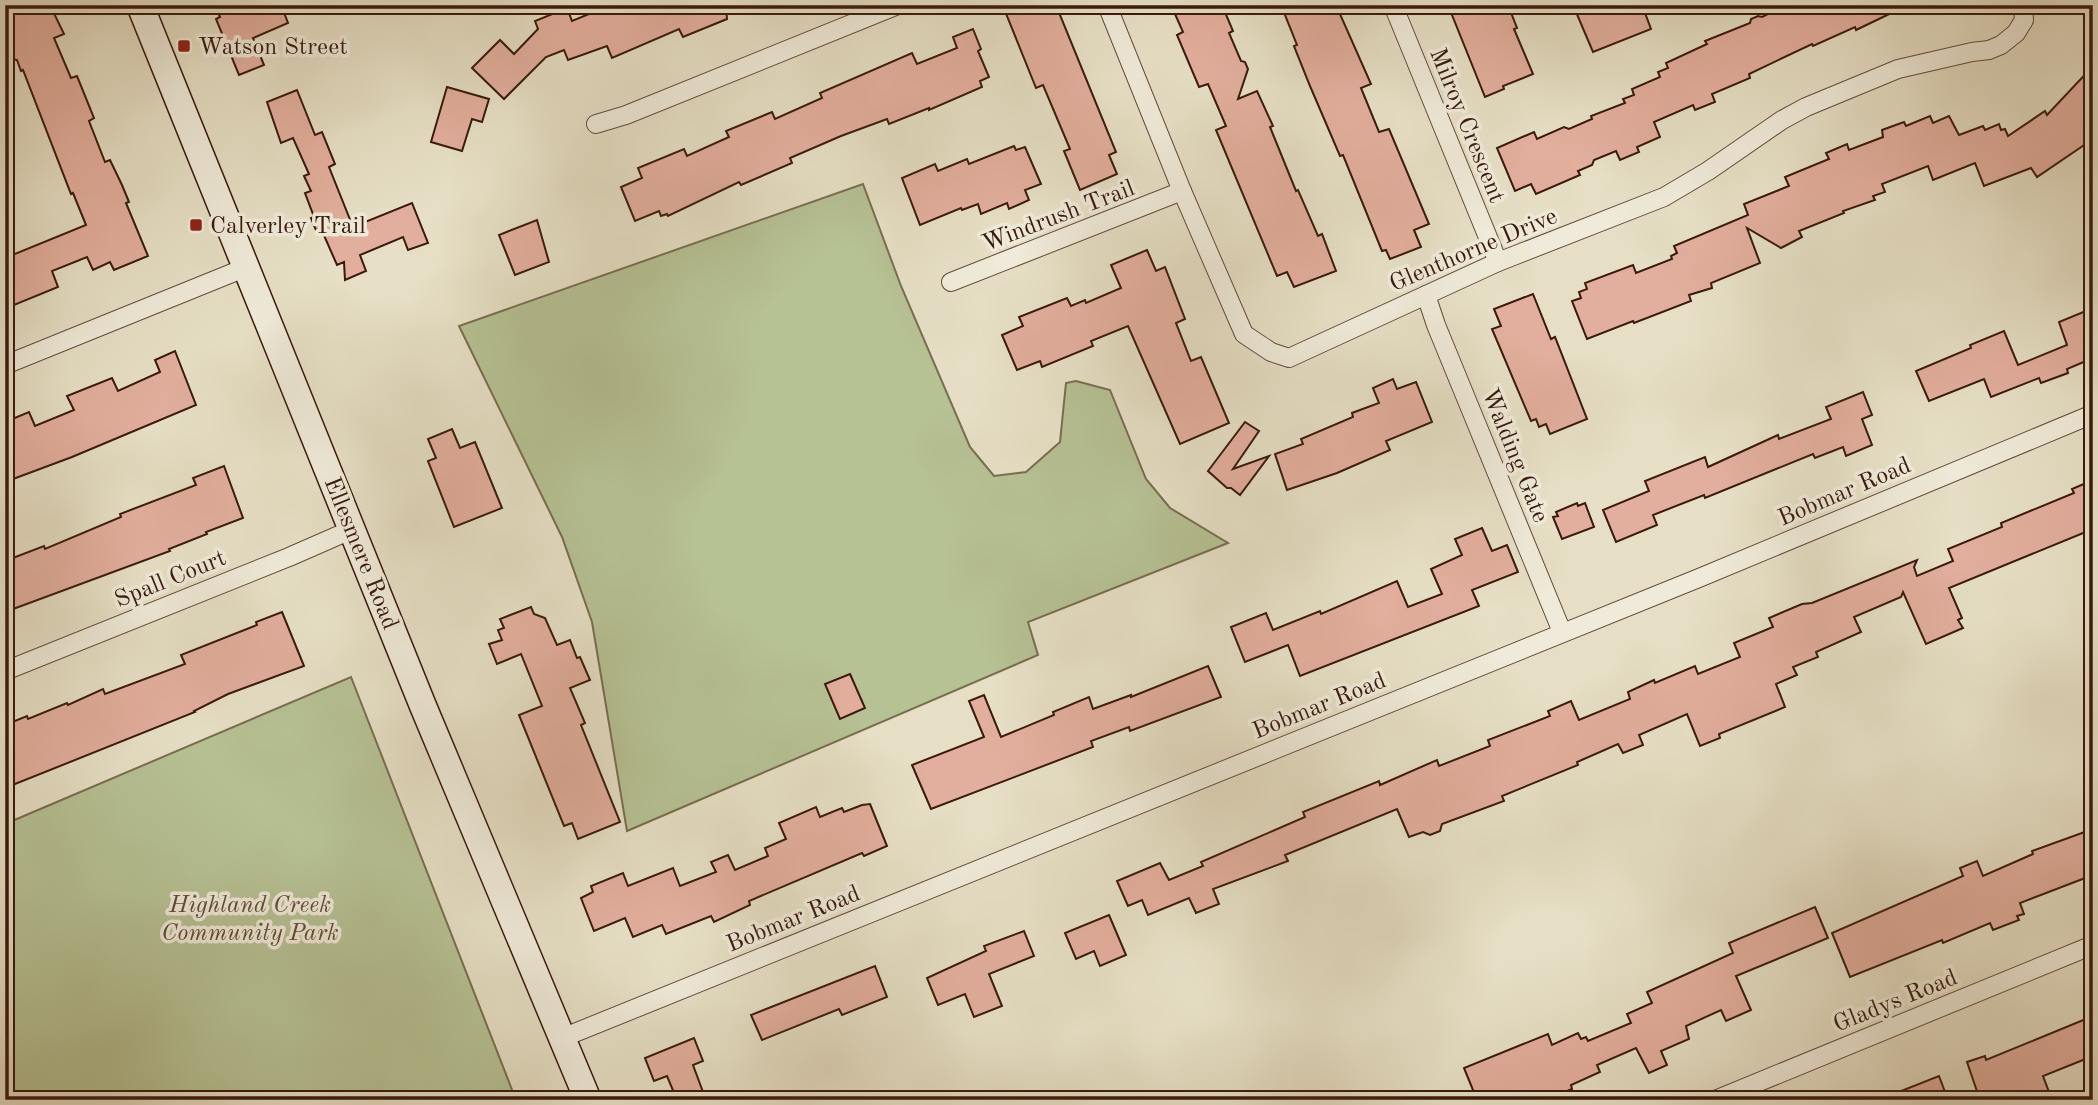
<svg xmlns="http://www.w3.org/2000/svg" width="2098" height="1105" font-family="'Old Standard TT',serif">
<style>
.green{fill:#b6c194;stroke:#786e50;stroke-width:2}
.building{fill:#e2ae9d;stroke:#391a0d;stroke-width:2}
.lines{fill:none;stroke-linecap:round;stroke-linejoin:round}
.street-casing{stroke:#644b3b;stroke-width:20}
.secondary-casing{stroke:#391a0d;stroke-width:29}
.street{stroke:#efead9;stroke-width:18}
.secondary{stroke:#efead9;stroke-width:26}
.poi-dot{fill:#8f2418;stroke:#efead9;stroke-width:2.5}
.labels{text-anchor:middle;stroke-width:7;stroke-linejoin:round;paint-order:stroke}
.poi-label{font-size:24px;fill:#391a0d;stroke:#efead9;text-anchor:start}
.street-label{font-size:24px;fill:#391a0d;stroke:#efead9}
.park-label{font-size:24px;font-style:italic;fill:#5e4c36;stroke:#efead9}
</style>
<rect width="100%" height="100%" fill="#e6dfc5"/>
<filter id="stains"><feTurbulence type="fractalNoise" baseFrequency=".00286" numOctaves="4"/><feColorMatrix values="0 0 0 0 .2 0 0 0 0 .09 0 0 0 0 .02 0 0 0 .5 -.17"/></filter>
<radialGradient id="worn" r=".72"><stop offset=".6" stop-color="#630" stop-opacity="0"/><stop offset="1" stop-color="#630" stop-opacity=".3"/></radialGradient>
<g class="green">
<polygon points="863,184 901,286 970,447 994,476 1026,472 1060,442 1066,383 1076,381 1110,390 1146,479 1170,508 1228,543 1028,622 1038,655 627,831 592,622 562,537 459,326"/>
<polygon points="351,677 516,1100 5,1100 5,824"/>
</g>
<g class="building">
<polygon points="5,5 50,5 64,34 54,38 71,78 77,76 94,118 89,121 105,162 110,160 122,185 129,202 126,203 148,256 114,270 110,262 93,270 87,257 52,271 58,287 14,305 10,295 5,297 5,258 86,225 73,193 71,194 23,70 21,71 17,60 13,59 9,49 11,44 8,36 11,35 5,22"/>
<polygon points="215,5 281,5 288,23 253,38 264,65 239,75 216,19 220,17"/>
<polygon points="611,5 726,5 727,19 683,37 679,29 612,58 607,46 568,60 564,50 546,57 504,99 472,68 500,40 514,54 538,29 535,21 567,8 572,21"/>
<polygon points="1019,5 1048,5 1051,13 1058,10 1116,152 1109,155 1117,174 1080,190 1064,151 1070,149 1043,85 1036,88 1005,11"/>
<polygon points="1171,5 1222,5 1233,31 1229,33 1241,61 1245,62 1248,69 1238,99 1257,91 1273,126 1270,127 1296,191 1298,190 1318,236 1322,234 1336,271 1294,287 1287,272 1277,276 1216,130 1226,126 1208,84 1199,87 1177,35 1183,32"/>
<polygon points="1281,5 1336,5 1371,84 1361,88 1379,132 1389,129 1429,224 1414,230 1421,247 1390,259 1386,250 1382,251 1343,155 1340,156 1310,86 1294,46 1297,45"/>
<polygon points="1448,5 1508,5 1517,28 1514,29 1533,74 1503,86 1504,89 1485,97"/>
<polygon points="1573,5 1642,5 1651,29 1593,52"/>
<polygon points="1787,5 1908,5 1856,30 1855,27 1813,46 1812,44 1749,74 1750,78 1712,94 1715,102 1695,110 1693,105 1654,122 1660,137 1637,147 1639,152 1620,160 1616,151 1594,160 1592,165 1578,171 1580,175 1536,194 1531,184 1515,191 1497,148 1534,132 1537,139 1564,127 1569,129 1592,119 1591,116 1625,103 1623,99 1634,95 1632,89 1660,77 1658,72 1668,68 1666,63 1707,44 1705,41 1750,23 1751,19 1758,16 1762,17"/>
<polygon points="973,29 981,49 978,51 989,77 980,81 982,87 929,110 929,108 889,124 887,119 841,136 790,158 792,163 741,185 739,182 668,216 667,214 661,216 659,211 635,221 621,187 642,178 638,168 684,149 687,156 729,137 726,131 772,112 775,119 822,98 820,93 912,53 917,64 957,48 953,37"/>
<polygon points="2093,66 2093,139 2037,177 2031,168 1984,186 1975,163 1933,180 1928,166 1882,184 1885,192 1873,196 1875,200 1843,211 1844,213 1799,231 1802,237 1781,248 1747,228 1760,263 1711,283 1712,288 1689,295 1691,301 1634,323 1633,321 1587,339 1572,301 1581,298 1579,292 1587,289 1585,283 1633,265 1636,273 1672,259 1671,256 1677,253 1674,246 1748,215 1744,204 1789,186 1785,177 1829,159 1826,153 1847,144 1849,150 1883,137 1882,130 1904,122 1906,126 1930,116 1933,123 1949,116 1959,135 1983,126 1985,130 1999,124 2001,130 2005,129 2008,136 2045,111 2047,115"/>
<polygon points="447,87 489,99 482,122 472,119 462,151 431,142"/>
<polygon points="297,90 315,135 322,132 335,164 329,167 353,227 412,203 428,243 408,250 403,237 360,255 366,271 345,280 344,262 337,265 323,233 318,235 311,218 314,217 305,193 311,191 304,176 309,174 293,138 281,143 267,102"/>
<polygon points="1014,146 1016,150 1025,147 1041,184 1025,190 1029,200 1009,209 1007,203 981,214 978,204 962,210 961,208 920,225 902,178 935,164 938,171 967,159 969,164"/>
<polygon points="537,220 549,262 515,275 499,235"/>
<polygon points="1147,250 1156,271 1165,267 1185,319 1176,323 1191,361 1201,357 1229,423 1180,444 1128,326 1091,341 1093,346 1042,367 1040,361 1017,370 1002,335 1023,326 1019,317 1067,298 1071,306 1085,300 1086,303 1121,288 1111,265"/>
<polygon points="1533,294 1551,339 1555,337 1587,419 1550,434 1546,424 1539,427 1536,419 1531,421 1492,329 1501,326 1494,309"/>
<polygon points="2093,308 2093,358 2067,369 2068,373 2041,383 2039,378 1991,397 1984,379 1929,401 1916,371 1971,348 1970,345 2004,331 2018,365 2067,345 2059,322"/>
<polygon points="175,351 196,405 72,457 5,482 5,422 29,412 35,426 74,410 67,396 112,378 118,391 160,372 155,360"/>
<polygon points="1393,379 1397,389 1416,382 1432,422 1386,441 1390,450 1337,473 1287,490 1275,454 1303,444 1301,439 1353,417 1352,413 1379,403 1373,388"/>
<polygon points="1863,392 1872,415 1862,419 1872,445 1846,456 1843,447 1815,458 1813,454 1705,498 1704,495 1653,515 1657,525 1616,542 1603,510 1649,491 1645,481 1705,457 1708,467 1778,435 1779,439 1831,419 1826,407"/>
<polygon points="1245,422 1259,431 1233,469 1269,456 1240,495 1231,488 1227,488 1208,471"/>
<polygon points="452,429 460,448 475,442 502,508 454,527 428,461 436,458 428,439"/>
<polygon points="224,466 243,518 206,532 207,534 169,549 170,551 5,612 5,561 44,546 45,549 121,517 120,514 196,485 193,478"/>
<polygon points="2093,480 2093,529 1949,588 1962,618 1958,620 1963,628 1926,644 1903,592 1901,597 1854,617 1861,632 1816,652 1818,657 1793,667 1797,675 1776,684 1785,707 1719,734 1720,738 1700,746 1687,714 1639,735 1643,745 1623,753 1618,744 1577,762 1578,765 1502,796 1504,801 1442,824 1440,831 1430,835 1423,832 1409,837 1397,809 1285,855 1288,861 1213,889 1219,904 1196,913 1189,898 1148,915 1142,900 1128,906 1117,881 1160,863 1169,880 1203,866 1201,862 1305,817 1303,812 1379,781 1380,785 1437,760 1439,766 1490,746 1488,740 1550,716 1548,711 1571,701 1579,720 1630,699 1628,692 1654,680 1655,683 1695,666 1698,674 1740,657 1734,643 1773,627 1769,618 1802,604 1812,603 1917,560 1914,567 1917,576 1953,561 1948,549 2002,527 2001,523 2074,493 2072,489"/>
<polygon points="1577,503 1578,506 1585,503 1594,527 1562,539 1553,517 1558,516 1556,512"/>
<polygon points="1482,528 1492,551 1507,545 1518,572 1472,590 1479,606 1300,676 1288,645 1245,662 1231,627 1266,613 1273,630 1320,611 1321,614 1397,581 1408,607 1442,594 1431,569 1462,555 1455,539"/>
<polygon points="531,607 534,614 545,618 557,645 570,640 577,658 580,657 590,680 570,688 585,723 581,725 620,822 578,839 572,823 564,826 519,715 542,706 521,654 497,664 489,644 502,640 498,630 504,628 500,619"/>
<polygon points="282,612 304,666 228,694 194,711 195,712 5,788 5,725 27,716 28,719 67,703 68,705 103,689 105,694 185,664 181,655 257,625 256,622"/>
<polygon points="1208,666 1221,697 1130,731 1129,727 1091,741 1093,747 931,809 912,765 984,737 969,701 984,695 1001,737 1054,715 1053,712 1089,697 1093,709 1131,695 1131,697"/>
<polygon points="850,674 865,708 840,719 825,684"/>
<polygon points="870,804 887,846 864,856 862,853 749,901 750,905 714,922 711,916 666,934 662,925 633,937 625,918 594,931 581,898 593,892 591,886 623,873 628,886 673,868 680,886 716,872 711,862 728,855 735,870 768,856 765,848 786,839 779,823 816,807 820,817 842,808 844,812 862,805"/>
<polygon points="2093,829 2093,875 2020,903 2024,914 2017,916 2019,920 1993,930 1990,923 1943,943 1942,940 1850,977 1832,933 1963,876 1960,868 1977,861 1983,876 2033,854 2032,851"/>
<polygon points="1815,907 1828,938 1736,976 1751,1010 1726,1021 1721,1010 1686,1026 1689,1039 1661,1051 1667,1065 1649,1073 1636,1048 1597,1065 1600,1072 1571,1085 1572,1089 1545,1100 1477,1100 1464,1068 1548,1034 1552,1045 1578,1033 1581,1039 1586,1037 1588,1041 1631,1023 1627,1014 1652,1003 1647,992 1733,953 1729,943"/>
<polygon points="1109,915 1126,955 1100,966 1094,951 1076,959 1065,933"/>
<polygon points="1024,931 1034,956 989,974 1002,1006 974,1017 965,994 938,1005 927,978 986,951 984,946"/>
<polygon points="875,966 887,997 842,1015 839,1009 762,1040 751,1015"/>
<polygon points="2093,1016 2093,1056 2043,1076 2052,1100 1980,1100 1967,1062 1985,1056 1986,1060"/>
<polygon points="694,1038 703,1061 693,1065 706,1100 677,1100 667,1076 654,1081 645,1058"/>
<polygon points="1939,1076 1948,1100 1881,1100 1881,1099"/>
</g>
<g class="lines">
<g class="street-casing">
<g id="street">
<polyline points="1107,5 1182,191 1244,334 1271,352 1289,358 1498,262 1664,197 1708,171 1782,120 1806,107 1898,69 1972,52 1989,50 2001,45 2016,33 2024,20 2023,5"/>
<polyline points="1393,5 1498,262"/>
<polyline points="596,124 626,115 898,5"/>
<polyline points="951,282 1182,191"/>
<polyline points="1426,295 1436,325 1562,632"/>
<polyline points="5,365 247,267"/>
<polyline points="5,671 289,557 353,529"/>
<polyline points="562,1038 1699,578 2093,414"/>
<polyline points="1715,1100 2093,945"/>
</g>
</g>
<g class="secondary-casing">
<polyline id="secondary" points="140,5 423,706 588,1100"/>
</g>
<use href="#street" class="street"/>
<use href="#secondary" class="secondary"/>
</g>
<g class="poi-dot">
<rect x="177" y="39" width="14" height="14" rx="3.5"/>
<rect x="189" y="218" width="14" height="14" rx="3.5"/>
</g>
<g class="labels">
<g class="poi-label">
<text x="198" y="54">Watson Street</text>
<text x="210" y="233">Calverley Trail</text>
</g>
<g class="street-label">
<text transform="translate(1468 125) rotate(68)" y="8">Milroy Crescent</text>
<text transform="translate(1058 215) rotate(-21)" y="8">Windrush Trail</text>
<text transform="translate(1473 249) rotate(-23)" y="8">Glenthorne Drive</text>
<text transform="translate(1516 455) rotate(68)" y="8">Walding Gate</text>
<text transform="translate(1844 491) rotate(-23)" y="8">Bobmar Road</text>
<text transform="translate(362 553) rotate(68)" y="8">Ellesmere Road</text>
<text transform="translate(170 578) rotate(-22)" y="8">Spall Court</text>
<text transform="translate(1319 705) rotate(-22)" y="8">Bobmar Road</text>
<text transform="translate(793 918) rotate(-22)" y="8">Bobmar Road</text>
<text transform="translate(1895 1000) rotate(-22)" y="8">Gladys Road</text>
</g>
<g class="park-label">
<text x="250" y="912">Highland Creek<tspan x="250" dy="28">Community Park</tspan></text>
</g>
</g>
<rect width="2098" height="1105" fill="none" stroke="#e6dfc5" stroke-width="28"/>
<rect x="7" y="7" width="2084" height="1091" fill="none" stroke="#391a0d" stroke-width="3.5"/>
<rect x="14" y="14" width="2070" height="1077" fill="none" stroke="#391a0d" stroke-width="2"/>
<rect width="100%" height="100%" filter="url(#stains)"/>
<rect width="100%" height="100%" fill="url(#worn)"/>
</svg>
